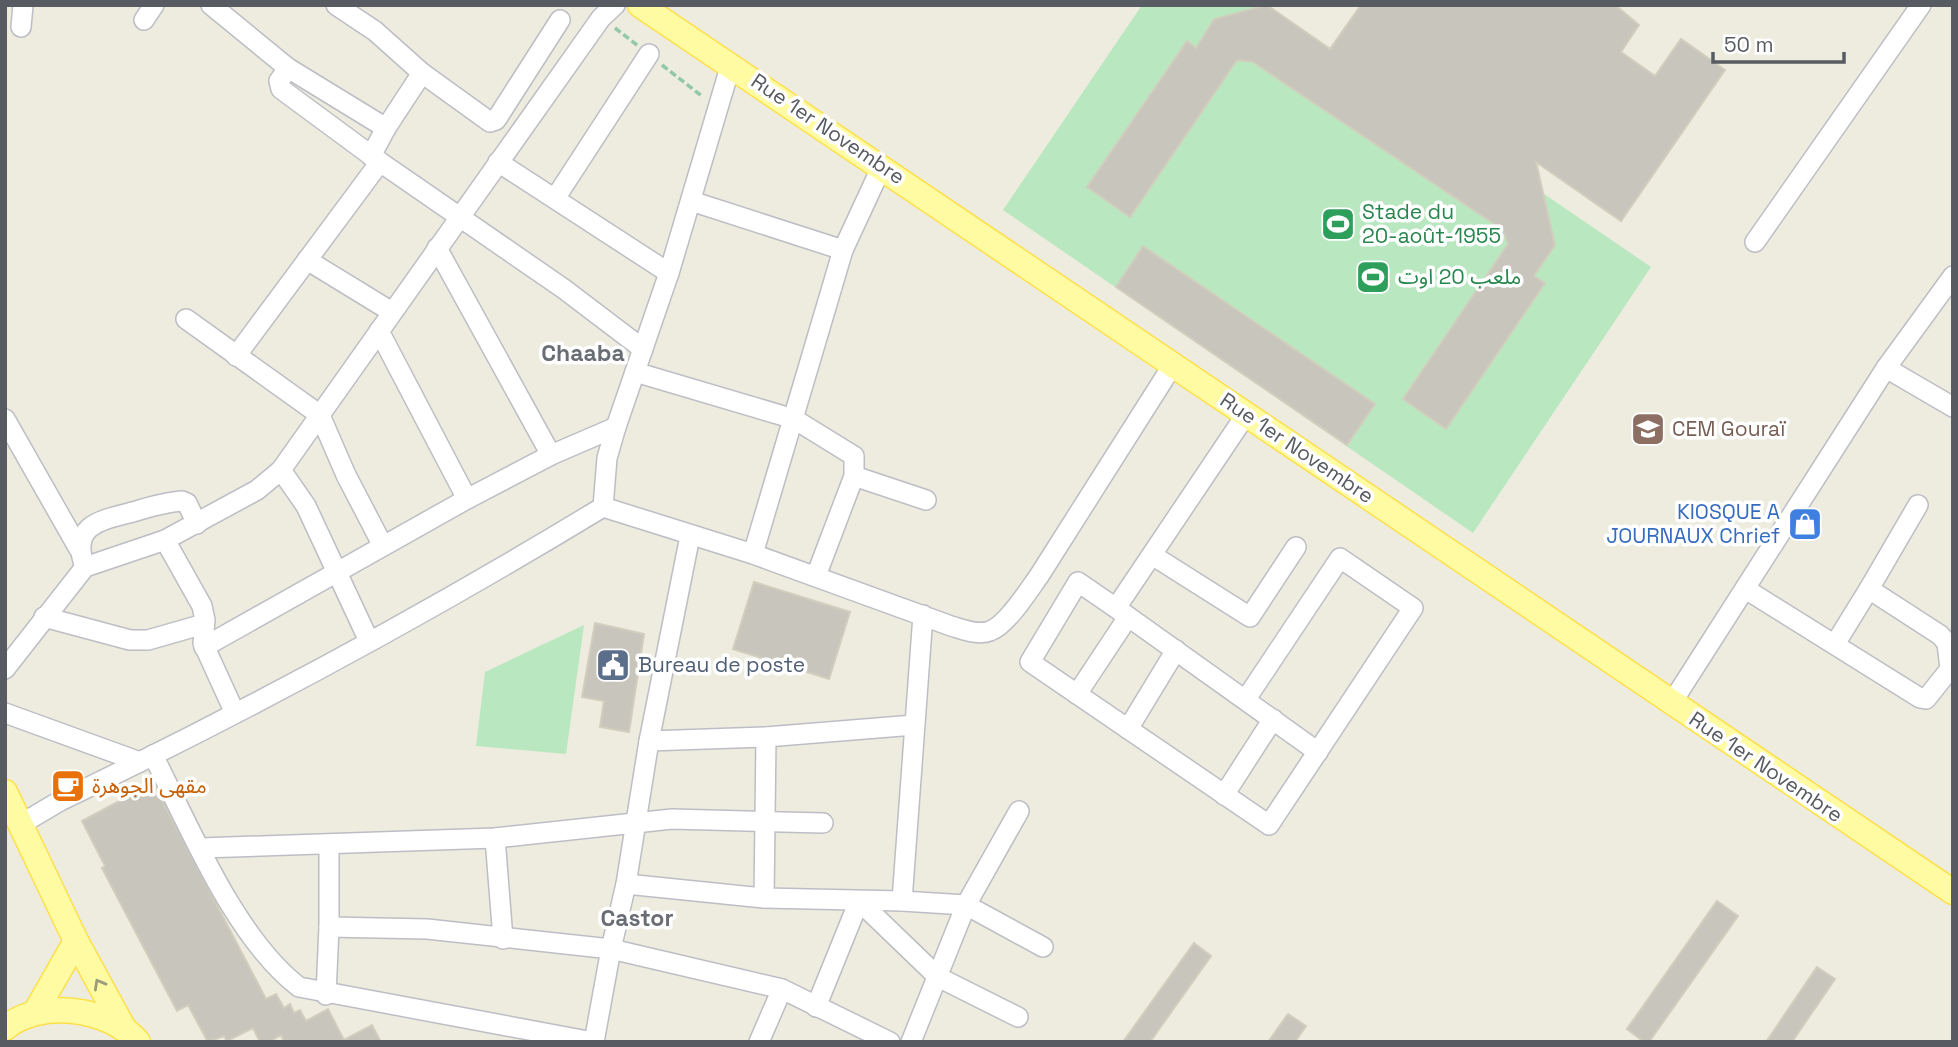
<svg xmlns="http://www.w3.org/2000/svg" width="1958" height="1047" font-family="'Space Grotesk','Noto Sans Arabic',sans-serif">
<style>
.green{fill:#b9e7bf}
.building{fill:#c8c5bc;stroke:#d2cebd;stroke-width:2}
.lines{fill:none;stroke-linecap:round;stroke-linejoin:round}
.minor-casing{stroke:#bdbec5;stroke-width:22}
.major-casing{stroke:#fde049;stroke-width:27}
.path{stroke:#92c8a8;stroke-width:3.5;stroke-dasharray:7 3.5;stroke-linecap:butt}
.minor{stroke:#fff;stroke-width:19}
.major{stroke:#fffba3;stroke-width:24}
.oneway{stroke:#9b9c7c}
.labels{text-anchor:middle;stroke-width:7;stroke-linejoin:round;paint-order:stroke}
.street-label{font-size:21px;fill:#585c62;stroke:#fff}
.leisure-label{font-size:21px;fill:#27864d;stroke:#fff;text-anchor:start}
.education-label{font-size:21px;fill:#785e54;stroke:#fff;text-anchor:start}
.shop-label{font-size:21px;fill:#366cbe;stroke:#fff;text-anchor:end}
.service-label{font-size:21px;fill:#4e5e75;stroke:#fff;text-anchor:start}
.food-label{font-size:21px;fill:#c56008;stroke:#fff;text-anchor:start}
.neighbourhood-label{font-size:23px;font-weight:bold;fill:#696d74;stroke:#fff}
</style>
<rect width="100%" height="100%" fill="#edecdf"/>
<g class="green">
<polygon points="1142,5 1267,5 1651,267 1473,533 1003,210"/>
<polygon points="584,625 566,754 476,746 485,672"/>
</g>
<g class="building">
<polygon points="1267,5 1330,49 1361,5 1615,5 1639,25 1621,52 1655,76 1681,39 1725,70 1621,221 1536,162 1555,245 1534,276 1545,283 1446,429 1403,399 1508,244 1503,230 1253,62 1237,60 1130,217 1087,187 1187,41 1196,48 1214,19"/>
<polygon points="1143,246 1375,404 1347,445 1116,287"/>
<polygon points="754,582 850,612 829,679 733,649"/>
<polygon points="595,623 644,634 629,732 600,727 604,701 582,697"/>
<polygon points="153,783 266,999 276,994 284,1008 290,1004 294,1013 300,1010 306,1021 328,1009 344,1040 372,1025 381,1042 284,1042 281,1035 269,1042 260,1042 253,1028 227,1041 224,1036 208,1042 188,1005 177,1011 102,868 105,866 82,821"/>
<polygon points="1717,901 1738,916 1649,1042 1644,1042 1627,1029"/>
<polygon points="1194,943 1211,956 1150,1042 1123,1042"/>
<polygon points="1817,967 1835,979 1792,1042 1766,1042"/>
<polygon points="1288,1014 1306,1026 1295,1042 1268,1042"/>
</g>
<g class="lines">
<g class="minor-casing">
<g id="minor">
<polyline points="211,5 288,68 386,128 371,156"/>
<polyline points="336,5 375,31 422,73 386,128"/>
<polyline points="144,20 154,5"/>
<polyline points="21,27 23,5"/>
<polyline points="422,73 490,122 496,120 560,20"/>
<polyline points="380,162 564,289 643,349"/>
<polyline points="498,162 669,273"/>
<polyline points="556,197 649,54"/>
<polyline points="691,201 843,250"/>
<polyline points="1755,242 1921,5"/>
<polyline points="437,248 551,455"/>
<polyline points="307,260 392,312"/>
<polyline points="186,319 320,415 346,475 383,546"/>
<polyline points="379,331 467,499"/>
<polyline points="236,356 380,162 281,89 279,81 288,68"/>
<polyline points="1886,368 1953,407"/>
<polyline points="635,372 794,419 854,456 854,476 816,576"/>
<polyline points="5,419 79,549"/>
<polyline points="281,470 306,506 369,641"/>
<polyline points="854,476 926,500"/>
<path d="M603,507L753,554L951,626C962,629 978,636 990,631C1007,625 1028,591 1039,576L1174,363"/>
<polyline points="165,540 202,606 205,620 203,643 234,711"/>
<polyline points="753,554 843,250 882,166"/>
<polyline points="1152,555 1250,617 1296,547"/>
<path d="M85,567C69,525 101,520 133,512C149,507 166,502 182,501L187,503L197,524"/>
<polyline points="1747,590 1920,698 1926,699 1950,669 1947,643 1940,635 1869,589 1918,505"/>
<polyline points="1116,608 1318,752"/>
<polyline points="44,617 130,640 148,640 204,624"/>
<polyline points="1835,644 1869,589"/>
<polyline points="204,647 467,499 551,455 616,427"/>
<polyline points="5,669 85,567 165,540 257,490 281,470 601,18 615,5"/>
<polyline points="1077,694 1128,617"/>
<polyline points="1246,699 1340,558 1413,608 1269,825 1030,662 1078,582 1116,608 1247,413"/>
<polyline points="1671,704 1886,368 1953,276"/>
<polyline points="5,713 140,762"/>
<polyline points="1128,729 1176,650"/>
<polyline points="649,741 766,737 914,725"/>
<path d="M153,755C190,828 235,938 299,987L593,1042"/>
<polyline points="1224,795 1273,719"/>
<polyline points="1019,811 966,905 1043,947"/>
<path d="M21,824L60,801C245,712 427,614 603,507L607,458L616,427L669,273L731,64"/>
<polyline points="495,838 503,939"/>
<polyline points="201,848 495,838 672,819 823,823"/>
<polyline points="626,884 764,898 902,901 923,615"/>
<polyline points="764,898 766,737"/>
<polyline points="902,901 966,905 911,1042"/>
<polyline points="329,927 329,845"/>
<polyline points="326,995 329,927 427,929 611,949 782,989 890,1042"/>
<polyline points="816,1007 859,901 938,977 1018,1017"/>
<polyline points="594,1042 611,949 626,884 649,741 690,536"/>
<polyline points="759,1042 782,989"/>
</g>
</g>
<g class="major-casing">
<g id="major">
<polyline points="640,5 1953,892"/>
<polyline points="5,792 76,941 123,1027"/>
<polyline points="36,1011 76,941"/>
<path d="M5,1028C39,999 109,1007 138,1042"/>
</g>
</g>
<g class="path">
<polyline points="615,28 637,45"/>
<polyline points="662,65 703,97"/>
</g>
<use href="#minor" class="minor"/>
<use href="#major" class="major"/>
</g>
<defs><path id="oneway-chevron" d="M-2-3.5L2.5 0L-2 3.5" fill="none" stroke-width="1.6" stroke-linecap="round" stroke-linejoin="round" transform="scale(1.75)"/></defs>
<use class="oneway" href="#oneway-chevron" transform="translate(99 984) rotate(-119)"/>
<defs>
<g id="stadium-square" transform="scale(1.75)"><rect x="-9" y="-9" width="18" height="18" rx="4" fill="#2e9e5b" stroke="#fff"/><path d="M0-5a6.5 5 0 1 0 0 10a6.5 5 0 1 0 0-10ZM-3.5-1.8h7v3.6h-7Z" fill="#fff"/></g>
<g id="school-square" transform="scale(1.75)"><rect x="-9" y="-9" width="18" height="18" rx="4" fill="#8d6e63" stroke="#fff"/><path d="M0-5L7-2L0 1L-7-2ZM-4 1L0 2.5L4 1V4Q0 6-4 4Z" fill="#fff"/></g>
<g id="shop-square" transform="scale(1.75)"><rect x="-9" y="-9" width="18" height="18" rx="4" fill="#3f7fe0" stroke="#fff"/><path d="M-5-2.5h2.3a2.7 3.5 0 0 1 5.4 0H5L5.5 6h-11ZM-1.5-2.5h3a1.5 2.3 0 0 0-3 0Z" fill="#fff"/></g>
<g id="civic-square" transform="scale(1.75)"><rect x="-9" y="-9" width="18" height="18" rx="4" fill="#5c6f8a" stroke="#fff"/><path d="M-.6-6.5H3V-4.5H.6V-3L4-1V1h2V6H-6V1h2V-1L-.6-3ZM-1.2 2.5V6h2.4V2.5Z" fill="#fff"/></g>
<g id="cafe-square" transform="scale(1.75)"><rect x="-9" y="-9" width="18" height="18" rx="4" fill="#e8710a" stroke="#fff"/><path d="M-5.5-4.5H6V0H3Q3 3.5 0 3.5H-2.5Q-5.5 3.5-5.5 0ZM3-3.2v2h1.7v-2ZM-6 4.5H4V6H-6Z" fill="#fff"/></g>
</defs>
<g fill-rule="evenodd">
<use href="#stadium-square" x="1338" y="224"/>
<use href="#stadium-square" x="1373" y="277"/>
<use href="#school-square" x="1648" y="429"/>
<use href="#shop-square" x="1805" y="524"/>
<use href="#civic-square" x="613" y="665"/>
<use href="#cafe-square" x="68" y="786"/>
</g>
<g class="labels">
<g class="street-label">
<text transform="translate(828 129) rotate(34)" y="7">Rue 1er Novembre</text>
<text transform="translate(1297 448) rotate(34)" y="7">Rue 1er Novembre</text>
<text transform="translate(1766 767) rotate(34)" y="7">Rue 1er Novembre</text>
</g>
<g class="leisure-label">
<text x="1362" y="219">Stade du<tspan x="1362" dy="24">20-août-1955</tspan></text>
<text x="1398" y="284">ملعب 20 اوت</text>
</g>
<g class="education-label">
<text x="1672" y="436">CEM Gouraï</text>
</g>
<g class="shop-label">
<text x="1780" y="519">KIOSQUE A<tspan x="1780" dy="24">JOURNAUX Chrief</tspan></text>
</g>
<g class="service-label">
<text x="638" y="672">Bureau de poste</text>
</g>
<g class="food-label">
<text x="92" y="793">مقهى الجوهرة</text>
</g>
<g class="neighbourhood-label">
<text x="583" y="361">Chaaba</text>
<text x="637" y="926">Castor</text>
</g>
</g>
<rect width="1958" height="1047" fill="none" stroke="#585c62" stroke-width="14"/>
<path d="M1713 52v10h131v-10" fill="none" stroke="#585c62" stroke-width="3.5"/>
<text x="1724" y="52" font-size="21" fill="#585c62" stroke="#ffffff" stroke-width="5" paint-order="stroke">50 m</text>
</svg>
